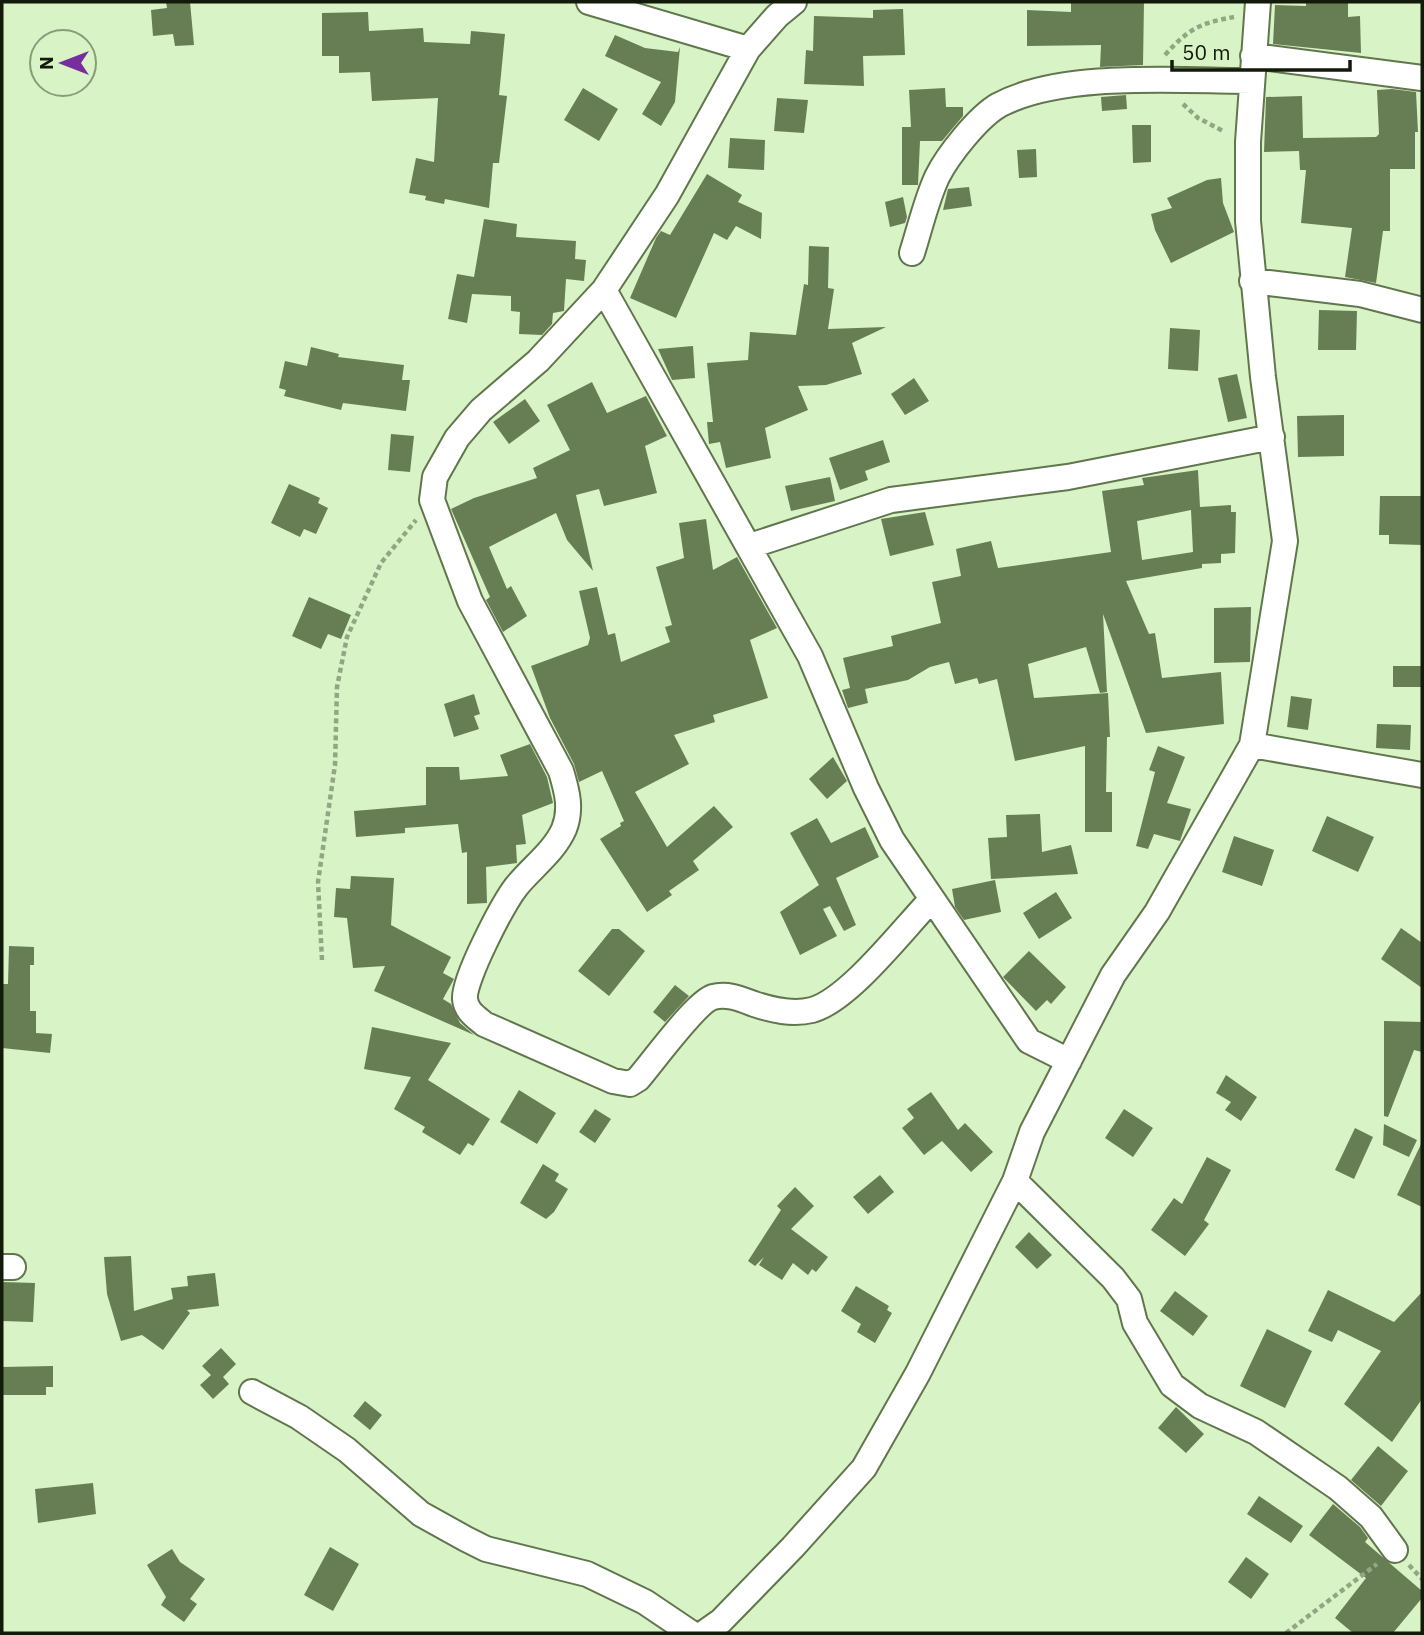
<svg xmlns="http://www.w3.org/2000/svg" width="1424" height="1635" viewBox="0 0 1424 1635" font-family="'IBM Plex Sans',sans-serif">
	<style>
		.building { fill: #677e54; fill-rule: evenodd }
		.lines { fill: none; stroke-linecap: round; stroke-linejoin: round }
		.minor-casing { stroke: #60764d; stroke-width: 28 }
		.path { stroke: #92a683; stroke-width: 4.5; stroke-dasharray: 5 3.5; stroke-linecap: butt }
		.minor { stroke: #fff; stroke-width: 24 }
	</style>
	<rect width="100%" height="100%" fill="#d8f3c5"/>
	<path class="building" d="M166 2H190L194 45 175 46 173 34 153 36 151 10 167 8Z
		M1071 2H1144L1143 65 1100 67 1101 45 1027 46V10L1071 12Z
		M1306 2H1348V17L1360 16 1361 53 1273 44 1275 5 1306 6Z
		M903 9 905 55 863 56 864 86 804 84 806 50 813 51 814 16 873 18V10Z
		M368 12 369 31 423 28 424 42 470 44 471 31 505 34 499 95 507 96 499 163H493L489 208 445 199 444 204 425 200 426 196 409 193 416 158 434 162 438 98 372 101 370 72 339 73V56H322V13Z
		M615 35 645 48 678 52 680 47 675 102 661 126 642 114 661 82 605 56Z
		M583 88 618 109 599 141 564 120Z
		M945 88 946 107H963V116L942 141H920L918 185H902V127H911L909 90Z
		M1392 89 1416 92 1418 132H1415V169H1390V231H1383L1376 283 1345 277 1352 228 1301 223 1306 170H1300L1299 151 1264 152 1266 97 1302 96 1303 138 1376 137 1379 134 1377 90Z
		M1126 95 1127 109 1102 111 1101 97Z
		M777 98 808 100 804 133 774 131Z
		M1132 125H1151V162L1133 163Z
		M730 138 765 140 764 170 728 168Z
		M1036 149 1037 177 1019 178 1017 150Z
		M707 174 742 195 738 202 762 213 761 239 736 226 727 240 714 233 676 318 630 298 656 238 661 231 670 235Z
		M1221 178 1223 203 1234 232 1171 263 1155 230 1151 214 1172 208 1167 198 1207 180Z
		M969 187 972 206 943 210 948 189Z
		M903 197 907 217 905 223 890 227 885 202Z
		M484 219 517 224 516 237 576 241 575 259 586 260 584 281 566 279 564 311 553 313 552 324 542 335 519 334 520 312 511 311V296L472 294 467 323 448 319 457 274 474 277Z
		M809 246 829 247 828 288 834 289 828 329 886 327 852 343 862 374 826 385 798 386 808 410 765 428 771 458 726 468 720 442 709 444 707 422H713L707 363 748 360 750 332 796 335 804 284 808 285Z
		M1319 310 1357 311 1356 350H1318Z
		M1170 328 1200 330 1198 371 1168 369Z
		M693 346 695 378 672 380 658 349Z
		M311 347 339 354 338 357 404 365 402 380H410L406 411 343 403 341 410 284 396 286 390 279 388 285 361 307 366Z
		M1237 374 1247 418 1228 422 1218 378Z
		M914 378 929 401 905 415 891 394Z
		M592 382 607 413 646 396 667 436 645 446 657 493 604 506 599 489 576 495 593 571 567 540 556 513 489 547 507 589 511 586 527 616 503 632 486 600 490 597 451 509 474 498 537 478 533 468 570 450 547 405Z
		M525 399 540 421 509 444 493 422Z
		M1344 415V456L1298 457 1297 416Z
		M391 434 414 436 410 472 388 470Z
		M883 440 890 462 865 471 868 480 840 490 829 458Z
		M1198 470 1200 507 1231 505V512H1236L1235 553 1221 554V563L1202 564V568L1126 581 1149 634 1155 633 1162 678 1221 672 1224 724 1146 733 1103 614 1107 692 1100 693 1086 647 1028 664 1034 698 1108 693 1110 737H1107L1106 792H1112V832H1085V746L1015 761 997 679 979 684 977 678 955 684 949 662 930 667 908 680 865 689 868 703 848 708 842 690 850 688 843 658 893 646 891 636 941 623 932 582 961 576 956 549 991 541 998 568 1111 552 1102 491 1144 485 1142 478ZM1191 510 1193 552 1142 560 1137 521Z
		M830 477 835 501 791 511 785 486Z
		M289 484 320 498 318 503 328 508 316 534 304 529 300 537 271 523Z
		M1380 496H1422V545L1389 544V535H1379Z
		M925 512 934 545 890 556 881 519Z
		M706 519 713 570 737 557 777 628 750 640 768 698 713 715 715 722 674 735 689 764 635 792 667 847 714 806 733 827 693 861 699 870 669 891 672 895 647 912 600 839 621 826 620 823 624 821 602 771 579 782 574 764 550 718 531 666 588 645 590 638 579 591 597 587 608 635 615 633 621 662 670 642 665 627 672 625 656 567 684 558 679 523Z
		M309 597 351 615 341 639 328 634 321 649 292 636Z
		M1251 607 1250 662 1214 663V608Z
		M1393 666H1422V687H1393Z
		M474 694 480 714 474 716 479 729 454 737 444 704Z
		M1291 696 1312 699 1308 730 1287 727Z
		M1377 724 1411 725 1410 750 1376 748Z
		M530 744 547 777 553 803 522 815 526 844 516 845 517 863 486 867 487 903 467 904V852L462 853 458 824 405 828V833L356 837 354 811 426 805V767H459L460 780 508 776 500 755Z
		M1158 746 1185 757 1167 803 1191 809 1180 841 1154 834 1148 849 1136 846 1155 772 1149 770Z
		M833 757 847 781 827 799 809 779Z
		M1040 814 1042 852 1071 845 1078 874 991 879 988 838 1007 837 1006 815Z
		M1327 816 1374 837 1358 872 1312 851Z
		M817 818 831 843 865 827 879 857 836 878 856 925 844 931 830 906 823 909 837 936 800 955 780 912 819 885 790 833Z
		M1234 836 1274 850 1262 886 1222 872Z
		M351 876 394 878 391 925 451 957 443 973 454 979 443 999 451 1004 460 1023 474 1035 374 991 385 966 353 968 347 918 334 917 336 888 350 889Z
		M995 880 1001 912 964 920 955 907 952 889Z
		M1056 892 1072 918 1039 939 1023 913Z
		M1401 928 1422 943V988L1381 959Z
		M612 929H619L645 951 609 996 578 971Z
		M9 946 34 947V965H30V1011H36V1033L52 1034 50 1053 2 1048V984H8Z
		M1029 951 1066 987 1051 1004 1047 1000 1036 1011 1003 977Z
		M675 985 689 996 665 1022 653 1012Z
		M1384 1021 1422 1022V1052L1414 1050 1388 1117 1384 1116Z
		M372 1027 451 1043 428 1080 490 1119 473 1146 468 1143 460 1155 422 1132 425 1127 394 1109 411 1077 364 1069Z
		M1226 1075 1257 1097 1241 1121 1225 1110 1231 1102 1216 1093Z
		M519 1090 556 1113 537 1144 500 1122Z
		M931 1092 958 1130 965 1123 993 1152 971 1172 942 1141 924 1155 902 1128 914 1118 907 1109Z
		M595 1109 611 1119 595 1143 579 1132Z
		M1124 1109 1153 1128 1133 1157 1105 1138Z
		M1384 1124 1417 1140 1409 1157 1383 1145Z
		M1355 1128 1373 1137 1354 1179 1335 1170Z
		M1422 1142V1207L1397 1195Z
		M1207 1157 1231 1170 1204 1220 1209 1224 1185 1256 1151 1230 1174 1198 1182 1204Z
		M543 1164 559 1174 555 1181 568 1189 554 1212 546 1219 520 1203Z
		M880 1175 894 1192 868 1214 853 1197Z
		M795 1187 814 1206 791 1229 828 1257 816 1272 812 1269 808 1275 793 1263 782 1280 759 1265 764 1257 755 1266 748 1261 781 1210 777 1206Z
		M1029 1232 1052 1255 1037 1269 1015 1247Z
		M131 1256 134 1311 173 1299 171 1288 188 1286 187 1276 215 1273 219 1306 187 1310 190 1313 163 1350 142 1335 121 1341 107 1294 104 1257Z
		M2 1282 35 1283 33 1322 2 1321Z
		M856 1286 889 1306 887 1310 892 1313 875 1343 857 1332 861 1324 841 1311Z
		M1328 1290 1394 1322 1422 1292V1399L1392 1442 1344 1404 1381 1351 1338 1330 1332 1342 1308 1331Z
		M1175 1291 1208 1316 1193 1336 1160 1311Z
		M1267 1329 1312 1351 1285 1408 1240 1386Z
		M221 1348 236 1364 223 1377 229 1384 213 1399 200 1385 211 1375 202 1366Z
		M53 1366V1387H46V1395H2V1367Z
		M365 1401 382 1415 370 1430 353 1416Z
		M1176 1407 1204 1434 1186 1453 1158 1428Z
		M1378 1446 1408 1471 1381 1506 1351 1480Z
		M93 1483 96 1514 38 1523 35 1489Z
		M1259 1496 1303 1526 1291 1543 1247 1514Z
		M1333 1504 1360 1527 1368 1538 1365 1542 1422 1591V1598L1393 1633H1353L1335 1618 1366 1578 1309 1535Z
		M330 1547 359 1564 333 1611 304 1595Z
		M172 1549 180 1562 205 1579 190 1599 197 1604 184 1622 161 1605 166 1597 147 1565Z
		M1246 1557 1269 1574 1251 1599 1228 1582Z"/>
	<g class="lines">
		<defs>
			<path id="minor" d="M589 2 748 49
				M794 2 777 16 748 49 667 195 604 290 538 361 481 410 457 438 435 477 432 500 470 601 561 771C567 791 572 809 564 829 554 852 531 868 516 887 503 904 463 980 465 999 466 1011 476 1017 484 1024L613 1081 630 1084 638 1079C652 1063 696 1002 713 997 727 993 741 999 754 1004 772 1010 792 1015 812 1010 849 1000 903 929 932 899
				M1253 56 1422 78
				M912 253C920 228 926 201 937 177 948 155 978 117 999 105 1063 71 1180 81 1252 81
				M1252 281 1360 294 1422 310
				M604 290 810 656 866 788 892 840 1029 1041 1069 1061
				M750 546 891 500 1068 477 1272 437
				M1252 745 1422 775
				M1015 1181 1113 1278 1129 1299 1135 1323 1172 1385 1200 1406 1256 1432 1338 1488 1371 1517 1395 1550
				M2 1267H13
				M252 1392 299 1417 347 1450 421 1514 466 1539 486 1549 587 1574 645 1602 691 1633
				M704 1633 721 1621 793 1547 864 1468 918 1373 1015 1181 1032 1132 1113 975 1157 912 1252 745 1285 541 1263 377 1248 221V142L1258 2"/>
		</defs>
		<use href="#minor" class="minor-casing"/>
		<path class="path" d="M1165 55C1188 29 1200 23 1234 17
			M1183 104 1198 118 1225 132
			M322 960 318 882 335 765 337 687 347 637 381 563 416 520
			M1409 1565 1422 1579
			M1286 1633 1377 1564"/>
		<use href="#minor" class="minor"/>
	</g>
	<rect width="1424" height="1635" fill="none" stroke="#121a0a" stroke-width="7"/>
	<g transform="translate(63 63) rotate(270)"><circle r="33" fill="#d8f3c5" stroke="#899c7a" stroke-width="2"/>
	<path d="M0-5L12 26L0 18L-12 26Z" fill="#782d9e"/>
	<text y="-10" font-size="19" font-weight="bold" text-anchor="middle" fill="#121a0a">N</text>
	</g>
	<path d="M1172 60v10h178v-10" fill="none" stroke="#121a0a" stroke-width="3.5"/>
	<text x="1182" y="60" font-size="21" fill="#121a0a" stroke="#d8f3c5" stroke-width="5" paint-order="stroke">50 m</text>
</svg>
